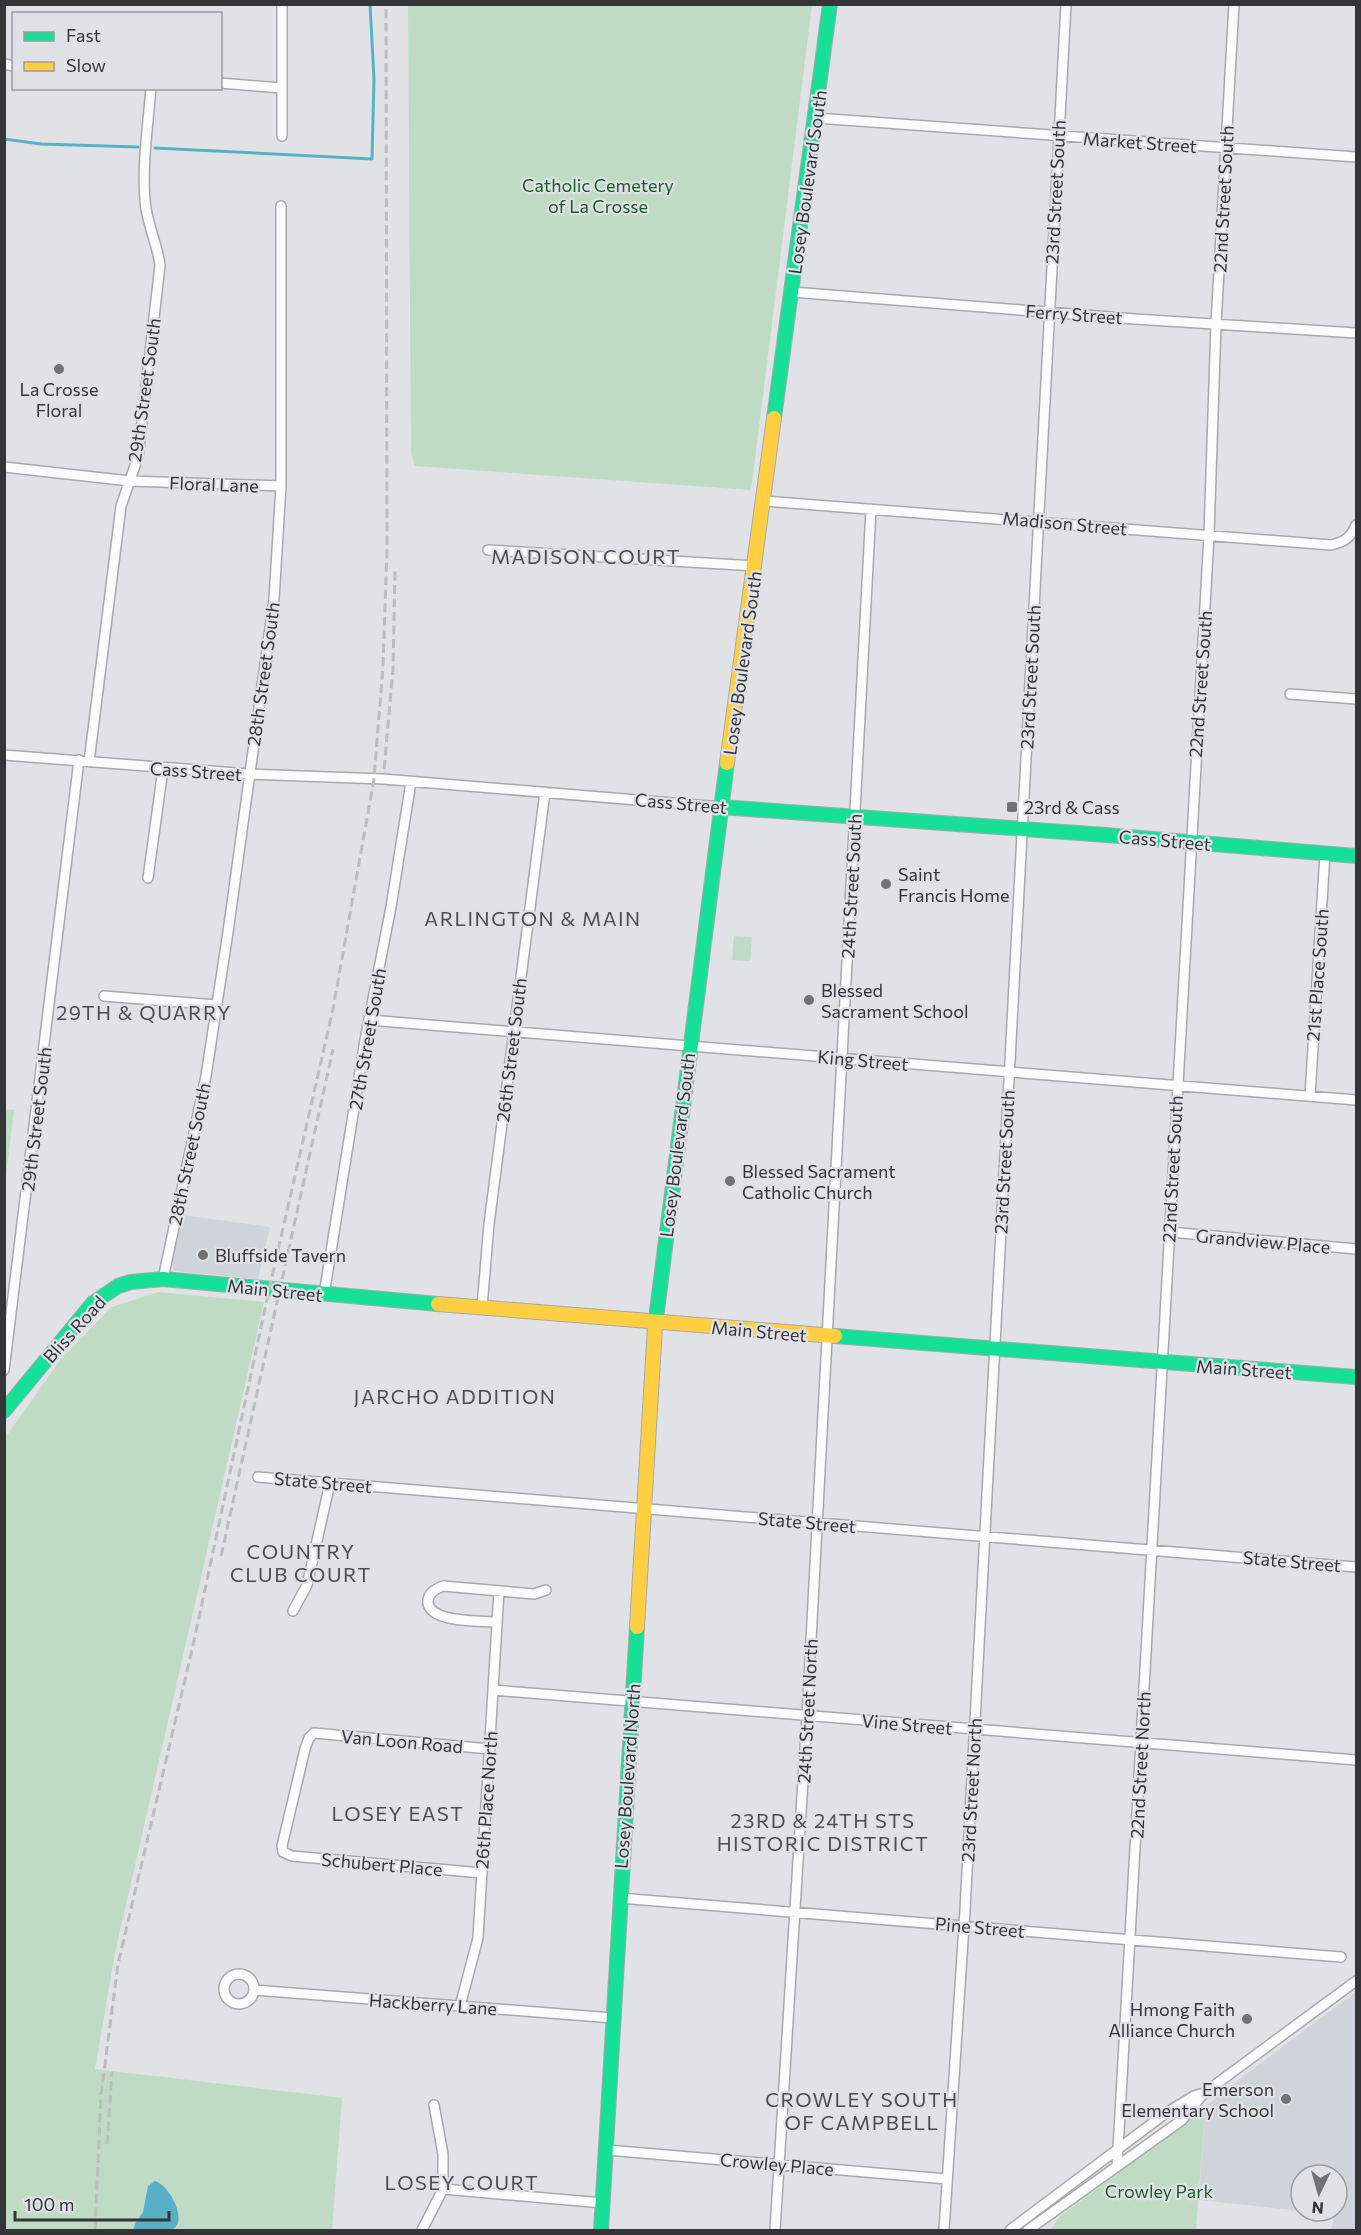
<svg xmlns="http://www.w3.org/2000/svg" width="1361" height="2235" viewBox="0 0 1361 2235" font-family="Commissioner,sans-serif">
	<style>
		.built { fill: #cfd3da }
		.green { fill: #bfdbc3 }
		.water { fill: #58b0c6 }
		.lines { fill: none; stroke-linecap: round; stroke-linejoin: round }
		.stream { stroke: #58b0c6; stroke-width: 3 }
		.street-casing { stroke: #a7a9ab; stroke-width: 12 }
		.fast-casing { stroke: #a7a9ab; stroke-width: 16 }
		.slow-casing { stroke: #a7a9ab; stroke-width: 16 }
		.street { stroke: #fafbfb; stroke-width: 9 }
		.fast { stroke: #16e098; stroke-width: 14 }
		.slow { stroke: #ffcf43; stroke-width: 14 }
		.rail { stroke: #bcbdbd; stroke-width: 3; stroke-dasharray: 9 4.5; stroke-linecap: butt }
		.poi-dot { fill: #707274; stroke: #dfe1e6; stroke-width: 2 }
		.labels { text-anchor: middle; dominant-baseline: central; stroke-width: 4.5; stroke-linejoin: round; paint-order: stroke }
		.street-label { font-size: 18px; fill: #343537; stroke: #dfe1e6 }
		.park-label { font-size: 18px; fill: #175d25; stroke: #dfe1e6 }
		.poi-label { font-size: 18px; fill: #343537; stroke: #dfe1e6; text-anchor: start }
		.neighbourhood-label { font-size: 20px; letter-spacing: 1.5px; fill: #4b4d50; stroke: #dfe1e6 }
	</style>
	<rect width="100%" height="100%" fill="#e0e2e5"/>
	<path class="built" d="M182 1215 270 1227 258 1279 174 1271 172 1264Z
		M1356 1992V2230H1331L1335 2215 1301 2211H1337V2175H1301V2211L1199 2200 1205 2108 1226 2089Z"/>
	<path class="green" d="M408 5H812L751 490 415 466 411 453Z
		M734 936 752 937 750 961 732 960Z
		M5 1109 14 1110 5 1183 4 1109Z
		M158 1292 264 1302 115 1953 95 2069 342 2098 332 2230H5V1438L61 1359 112 1307Z
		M1205 2108 1196 2230H1051L1058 2218Z"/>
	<path class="water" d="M155 2181C167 2184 182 2210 178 2223 177 2226 174 2228 172 2230H133L135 2224 143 2212 148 2186Z"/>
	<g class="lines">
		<path class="stream" d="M4 139 41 144 138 147
			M155 148 372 159 374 79 370 4"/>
		<defs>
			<path id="street" d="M282 4V136
				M4 64 14 66
				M220 83 282 88
				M816 118 1356 157
				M792 292 1135 319 1356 333
				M4 467 130 481 281 486
				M764 501 1331 545C1344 542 1351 538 1356 525
				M488 550 756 566
				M1290 694 1356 699
				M4 755 249 774 383 779 721 807
				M89 762 121 506 138 457 160 265C157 243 147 224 145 201 142 164 148 125 151 88
				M148 878 163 769
				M104 996 217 1005
				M369 1020 1356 1100
				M1310 1096 1325 853
				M1170 1232 1356 1249
				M163 1279 206 1076 228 932 274 599 281 486V206
				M324 1295 365 1040 391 907 411 782
				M482 1307 489 1224 545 792
				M4 1370 79 760
				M258 1477 1356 1567
				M293 1611 307 1585 330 1483
				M497 1622C482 1621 431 1623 428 1603 427 1594 435 1589 443 1586L534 1594 546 1590
				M493 1690 1356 1760
				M482 1873 292 1856 283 1852 282 1846 305 1749 309 1738 314 1733 490 1749
				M619 1898 1341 1957
				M224 1989a15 15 0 1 1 30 0a15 15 0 1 1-30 0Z
				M254 1990 613 2018
				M460 2006 478 1938 479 1921 499 1591
				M607 2150 947 2179
				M1117 2167 1209 535 1216 324 1234 4
				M443 2189 603 2203
				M422 2230 443 2189V2154L434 2105
				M775 2230 807 1716 871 509
				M944 2230 965 1910 1066 4
				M1010 2230 1166 2113 1194 2096 1204 2093
				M1028 2230 1182 2120 1204 2093 1356 1981"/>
			<path id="fast" d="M774 418 830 4
				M721 807 1106 835 1356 856
				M655 1326 727 763
				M835 1336 1356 1377
				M4 1411 93 1303 118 1286 131 1282 163 1279 438 1304
				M601 2230 637 1627"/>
			<path id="slow" d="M727 763 774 418
				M438 1304 835 1336
				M637 1627 655 1326"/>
		</defs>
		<use href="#street" class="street-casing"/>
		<use href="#fast" class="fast-casing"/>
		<use href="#slow" class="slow-casing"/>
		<use href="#street" class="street"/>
		<use href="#fast" class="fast"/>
		<use href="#slow" class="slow"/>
		<path class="rail" d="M384 769 393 669 395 571
			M221 1556 333 1049
			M107 2144 112 2072
			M95 2230 101 2095 118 1964 192 1650 269 1290 333 1009 374 779 383 666 387 550 386 4"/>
	</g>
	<g class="poi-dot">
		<circle cx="59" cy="369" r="6"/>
		<rect x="1006" y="801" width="12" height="12" rx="3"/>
		<circle cx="886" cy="884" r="6"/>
		<circle cx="809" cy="1000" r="6"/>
		<circle cx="730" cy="1181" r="6"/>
		<circle cx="203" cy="1255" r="6"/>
		<circle cx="1247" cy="2019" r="6"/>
		<circle cx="1286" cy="2099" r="6"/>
	</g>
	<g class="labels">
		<g class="street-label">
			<text transform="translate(1140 142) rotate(4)">Market Street</text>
			<text transform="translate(807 182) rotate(-82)">Losey Boulevard South</text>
			<text transform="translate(1055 192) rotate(-87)">23rd Street South</text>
			<text transform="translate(1223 199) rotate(-87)">22nd Street South</text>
			<text transform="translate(1074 314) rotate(4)">Ferry Street</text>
			<text transform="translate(144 390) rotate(-82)">29th Street South</text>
			<text transform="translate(214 484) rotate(2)">Floral Lane</text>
			<text transform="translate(1065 523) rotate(5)">Madison Street</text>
			<text transform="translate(742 663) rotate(-82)">Losey Boulevard South</text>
			<text transform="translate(263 674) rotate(-82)">28th Street South</text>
			<text transform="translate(1030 677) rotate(-87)">23rd Street South</text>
			<text transform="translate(1200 684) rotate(-86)">22nd Street South</text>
			<text transform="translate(196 771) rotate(4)">Cass Street</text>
			<text transform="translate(681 803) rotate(5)">Cass Street</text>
			<text transform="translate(1165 840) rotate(5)">Cass Street</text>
			<text transform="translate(851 886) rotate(-87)">24th Street South</text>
			<text transform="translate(1317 975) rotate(-86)">21st Place South</text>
			<text transform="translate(367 1039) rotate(-80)">27th Street South</text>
			<text transform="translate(511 1050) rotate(-83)">26th Street South</text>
			<text transform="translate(863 1060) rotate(5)">King Street</text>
			<text transform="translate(36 1119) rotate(-83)">29th Street South</text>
			<text transform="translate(677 1145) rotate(-83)">Losey Boulevard South</text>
			<text transform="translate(189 1154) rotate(-78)">28th Street South</text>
			<text transform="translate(1004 1162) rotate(-87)">23rd Street South</text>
			<text transform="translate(1172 1169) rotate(-87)">22nd Street South</text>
			<text transform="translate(1263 1241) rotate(5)">Grandview Place</text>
			<text transform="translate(275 1290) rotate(6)">Main Street</text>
			<text transform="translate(74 1329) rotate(-48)">Bliss Road</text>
			<text transform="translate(759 1331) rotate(5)">Main Street</text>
			<text transform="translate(1244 1369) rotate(4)">Main Street</text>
			<text transform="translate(323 1482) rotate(5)">State Street</text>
			<text transform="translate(807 1522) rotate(5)">State Street</text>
			<text transform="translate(1292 1561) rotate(5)">State Street</text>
			<text transform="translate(807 1711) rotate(-87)">24th Street North</text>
			<text transform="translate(907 1724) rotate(5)">Vine Street</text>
			<text transform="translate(402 1741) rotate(5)">Van Loon Road</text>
			<text transform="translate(1140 1765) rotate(-87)">22nd Street North</text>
			<text transform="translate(627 1776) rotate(-86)">Losey Boulevard North</text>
			<text transform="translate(971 1790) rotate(-87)">23rd Street North</text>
			<text transform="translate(486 1800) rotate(-86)">26th Place North</text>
			<text transform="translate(382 1864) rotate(5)">Schubert Place</text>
			<text transform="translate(980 1927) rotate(5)">Pine Street</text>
			<text transform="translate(433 2004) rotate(4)">Hackberry Lane</text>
			<text transform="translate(777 2164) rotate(5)">Crowley Place</text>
		</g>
		<g class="park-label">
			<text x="598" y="185">Catholic Cemetery<tspan x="598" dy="21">of La Crosse</tspan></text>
			<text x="1159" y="2191">Crowley Park</text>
		</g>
		<g class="poi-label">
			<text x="59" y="389" text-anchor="middle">La Crosse<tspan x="59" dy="21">Floral</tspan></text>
			<text x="1024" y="807">23rd &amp; Cass</text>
			<text x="898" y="874">Saint<tspan x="898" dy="21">Francis Home</tspan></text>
			<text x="821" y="990">Blessed<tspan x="821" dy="21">Sacrament School</tspan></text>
			<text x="742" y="1171">Blessed Sacrament<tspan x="742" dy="21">Catholic Church</tspan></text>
			<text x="215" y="1255">Bluffside Tavern</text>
			<text x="1235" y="2009" text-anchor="end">Hmong Faith<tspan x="1235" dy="21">Alliance Church</tspan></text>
			<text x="1274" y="2089" text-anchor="end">Emerson<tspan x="1274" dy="21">Elementary School</tspan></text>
		</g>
		<g class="neighbourhood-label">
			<text x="586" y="556">MADISON COURT</text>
			<text x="533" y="918">ARLINGTON &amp; MAIN</text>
			<text x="144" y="1012">29TH &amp; QUARRY</text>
			<text x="455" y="1396">JARCHO ADDITION</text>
			<text x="301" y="1551">COUNTRY<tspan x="301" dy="23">CLUB COURT</tspan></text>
			<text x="398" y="1813">LOSEY EAST</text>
			<text x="823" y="1820">23RD &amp; 24TH STS<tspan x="823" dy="23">HISTORIC DISTRICT</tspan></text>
			<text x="862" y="2099">CROWLEY SOUTH<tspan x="862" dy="23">OF CAMPBELL</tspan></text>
			<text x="462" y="2182">LOSEY COURT</text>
		</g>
	</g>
	<rect width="1361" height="2235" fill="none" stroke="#343537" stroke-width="12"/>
	<rect x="12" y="12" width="210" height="78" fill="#dfe1e6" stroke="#9b9ca0" stroke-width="1.5"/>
	<rect x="24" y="32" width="30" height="9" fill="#16e098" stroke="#9b9ca0" stroke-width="1.5"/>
	<text x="66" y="42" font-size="18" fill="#343537">Fast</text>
	<rect x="24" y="62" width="30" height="9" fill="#ffcf43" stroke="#9b9ca0" stroke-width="1.5"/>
	<text x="66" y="72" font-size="18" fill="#343537">Slow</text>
	<g transform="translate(1319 2193) rotate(185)"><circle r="28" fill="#dfe1e6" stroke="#9b9ca0" stroke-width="1.5"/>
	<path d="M0-4.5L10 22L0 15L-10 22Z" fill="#707274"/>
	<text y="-9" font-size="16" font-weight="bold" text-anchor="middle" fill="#343537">N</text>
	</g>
	<path d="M15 2211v9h154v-9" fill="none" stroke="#343537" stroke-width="3"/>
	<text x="24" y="2211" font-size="18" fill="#343537" stroke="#dfe1e6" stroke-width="4.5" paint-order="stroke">100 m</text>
</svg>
